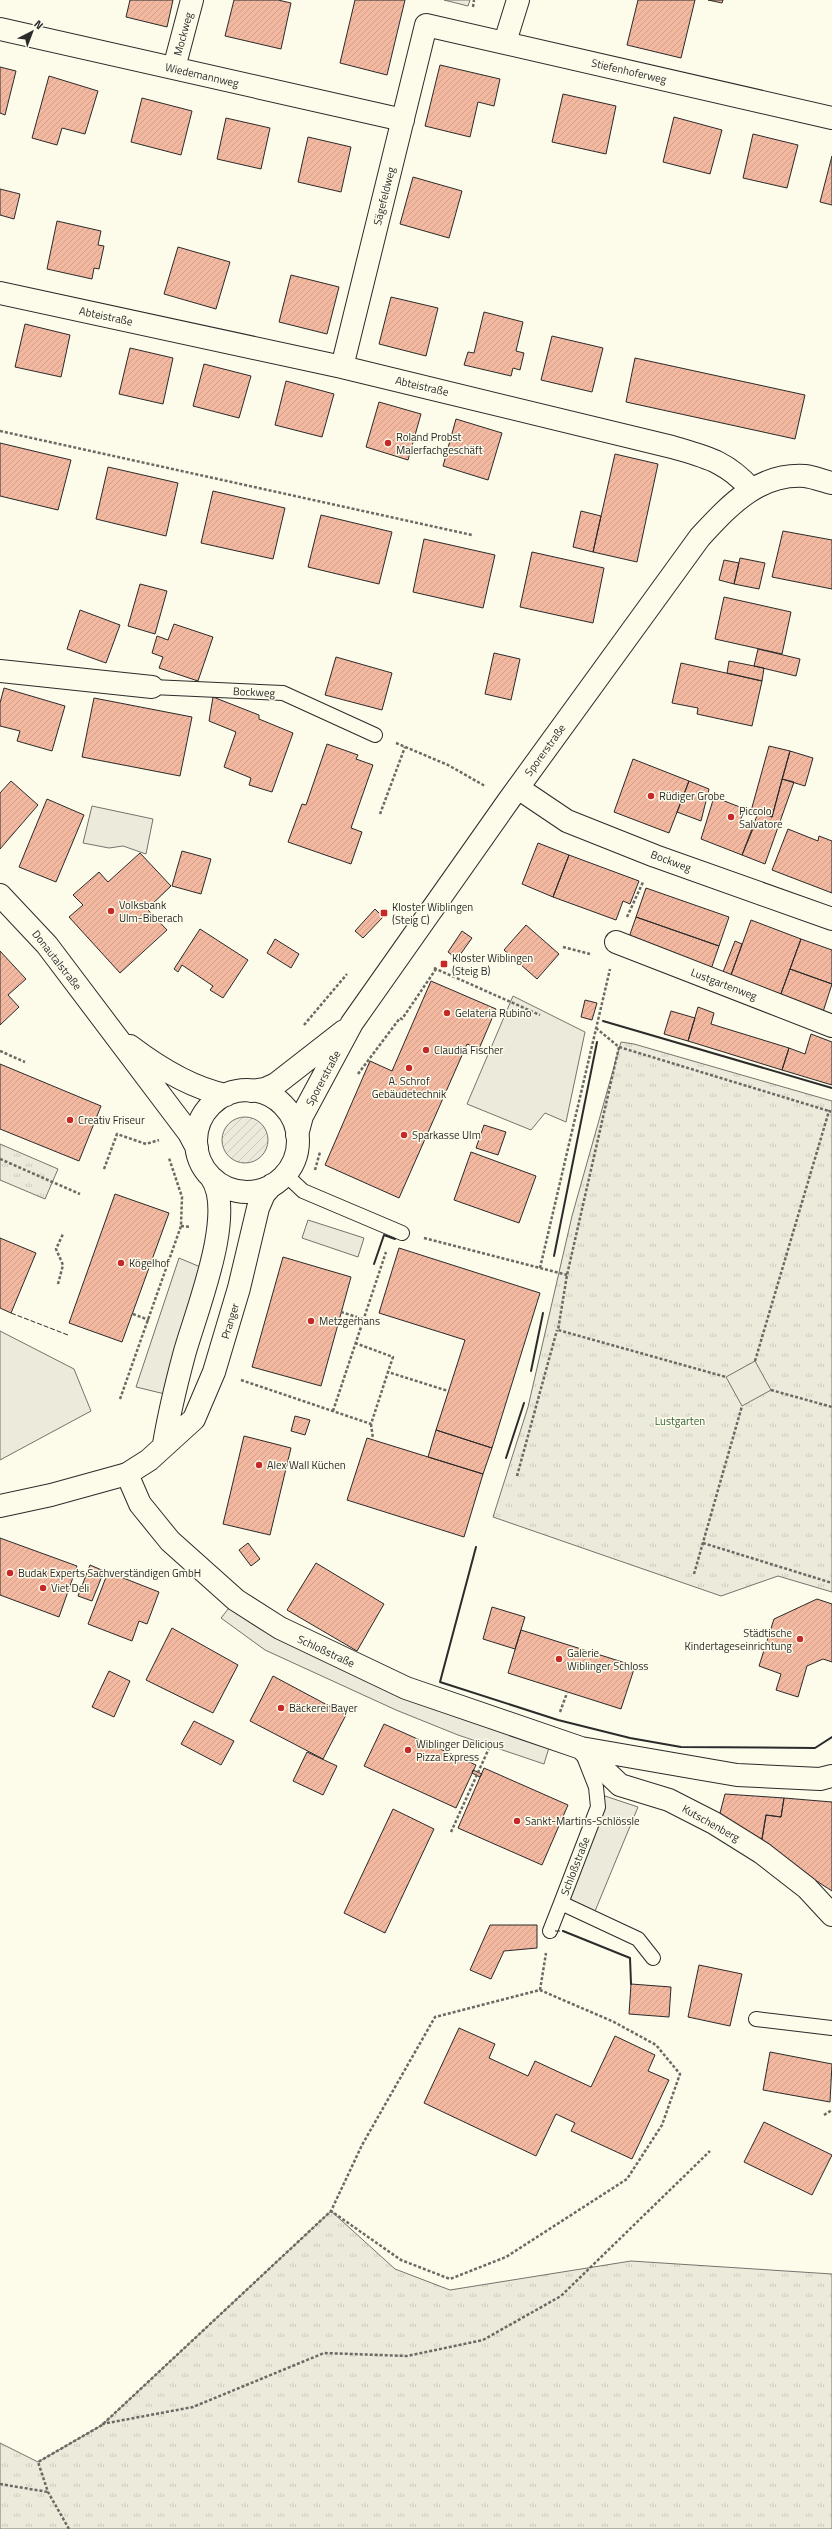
<svg xmlns="http://www.w3.org/2000/svg" width="832" height="2529" viewBox="0 0 832 2529" font-family="'Titillium Web',sans-serif">
	<style>
		.grass { fill: url(#grass-tufts); stroke: #74746e }
		.garden { fill: url(#garden-furrows); stroke: #74746e }
		.parking { fill: #eceadb; stroke: #74746e }
		.building { fill: url(#building-hatch); stroke: #2b2b2b }
		.lines { fill: none; stroke-linecap: round; stroke-linejoin: round }
		.lane-casing { stroke: #2b2b2b; stroke-width: 16 }
		.street-casing { stroke: #2b2b2b; stroke-width: 24 }
		.secondary-casing { stroke: #2b2b2b; stroke-width: 24 }
		.path { stroke: #6a6964; stroke-width: 2.5; stroke-dasharray: 3 2; stroke-linecap: butt }
		.lane { stroke: #fdfbea; stroke-width: 14 }
		.street { stroke: #fdfbea; stroke-width: 22 }
		.secondary { stroke: #fdfbea; stroke-width: 22 }
		.fence { stroke: #2b2b2b; stroke-width: 1; stroke-dasharray: 5 2; stroke-linecap: butt }
		.wall { stroke: #2b2b2b; stroke-width: 2 }
		.poi-dot { fill: #c62828; stroke: #fdfbea; stroke-width: 1.5 }
		.labels { text-anchor: middle; dominant-baseline: central; stroke-width: 3; stroke-linejoin: round; paint-order: stroke }
		.street-label { font-size: 11px; fill: #2b2b2b; stroke: #fdfbea }
		.poi-label { font-size: 11px; fill: #2b2b2b; stroke: #fdfbea; text-anchor: start }
		.park-label { font-size: 11px; fill: #34623c; stroke: #fdfbea }
	</style>
	<defs>
		<pattern id="grass-tufts" width="24" height="20" patternUnits="userSpaceOnUse"><rect width="24" height="20" fill="#ecebdb"/><path d="M3 7l-1-3M5 7V3M7 7l1-3M15 17l-1-3M17 17v-4M19 17l1-3" fill="none" stroke="#cbcabc"/></pattern>
		<pattern id="garden-furrows" width="10" height="10" patternUnits="userSpaceOnUse"><rect width="10" height="10" fill="#ecebdb"/><path d="M-1 1l2-2M0 10L10 0M9 11l2-2" fill="none" stroke="#cbcabc"/></pattern>
		<pattern id="building-hatch" width="6" height="6" patternUnits="userSpaceOnUse"><rect width="6" height="6" fill="#f2b8a0"/><path d="M-1 1l2-2M0 6l6-6M5 7l2-2" fill="none" stroke="#d09e8a"/></pattern>
	</defs>
	<rect width="100%" height="100%" fill="#fdfbea"/>
	<path class="grass" d="M621 1042 634 1044 832 1101V1592L778 1576 721 1596 493 1517 528 1407 572 1216Z
		M0 1144 58 1169 45 1199 0 1180Z
		M331 2211 395 2269 450 2290 631 2261 832 2274V2529H0V2443L38 2462 102 2425Z"/>
	<path class="garden" d="M222 1140a23 23 0 1 1 46 0a23 23 0 1 1-46 0Z"/>
	<path class="parking" d="M444 0H470L468 6Z
		M92 806 153 819 146 854 123 846 109 848 83 843Z
		M513 996 585 1032 566 1122 545 1113 531 1130 467 1104Z
		M308 1220 364 1238 358 1257 302 1238Z
		M179 1258 210 1271 173 1396 136 1387Z
		M0 1331 74 1369 91 1411 0 1460Z
		M755 1361 771 1390 742 1406 726 1377Z
		M233 1603 551 1741 544 1764 458 1735 396 1710 265 1650 221 1618Z
		M605 1796 638 1807 593 1916 563 1902Z"/>
	<path class="building" d="M130 0H173L167 27 126 17Z
		M234 0H278L291 3 281 49 225 36Z
		M355 0H405L387 75 340 63Z
		M638 0H695L681 58 627 45Z
		M708 0H723L722 3Z
		M440 65 500 79 494 106 478 102 470 137 425 126Z
		M0 67 16 71 5 115 0 113Z
		M49 76 98 91 85 134 62 128 57 145 32 138Z
		M563 94 616 106 606 154 552 142Z
		M142 98 192 111 181 155 131 142Z
		M674 117 722 130 710 174 663 162Z
		M226 118 270 128 261 169 217 159Z
		M753 134 798 145 787 188 743 178Z
		M308 137 351 147 341 192 298 182Z
		M832 156V205L820 202Z
		M413 177 462 191 449 238 400 224Z
		M0 189 20 194 14 219 0 215Z
		M57 221 101 231 98 245 104 246 99 269 94 268 92 279 47 269Z
		M178 247 230 262 216 309 164 294Z
		M291 275 339 287 327 334 279 322Z
		M391 297 438 308 426 356 379 344Z
		M484 312 523 322 516 351 524 353 520 370 513 368 511 376 464 365 468 352 474 353Z
		M25 324 70 335 61 377 15 367Z
		M552 336 603 348 592 392 541 380Z
		M130 348 173 358 163 404 119 394Z
		M635 358 805 395 795 439 626 402Z
		M204 364 251 376 239 418 193 406Z
		M286 381 334 394 322 437 275 425Z
		M379 402 421 414 408 460 366 447Z
		M456 419 502 433 488 480 443 466Z
		M0 443 71 460 58 510 0 496Z
		M615 454 658 464 637 562 593 552Z
		M108 467 178 483 166 536 96 519Z
		M213 491 285 508 273 559 201 543Z
		M581 511 601 516 593 552 573 547Z
		M321 515 392 532 379 584 308 567Z
		M783 531 832 540V589L772 577Z
		M424 539 495 555 483 608 413 592Z
		M532 552 604 568 593 623 520 607Z
		M740 558 765 563 759 589 734 584Z
		M724 560 739 563 734 584 719 580Z
		M140 584 167 591 155 634 128 626Z
		M724 597 791 612 782 654 715 639Z
		M80 610 120 625 106 663 67 649Z
		M174 624 213 637 198 681 159 668 163 657 152 653 157 636 168 640Z
		M758 649 800 659 796 676 754 666Z
		M494 653 520 659 511 700 485 694Z
		M336 657 392 673 382 710 325 695Z
		M729 661 764 668 762 681 727 673Z
		M681 663 762 681 752 726 697 714 698 708 672 703Z
		M4 688 65 706 52 751 17 741 20 731 0 726V703Z
		M213 697 259 715V719L293 733 272 792 249 785 251 778 224 767 236 732 209 721Z
		M94 698 192 717 180 776 82 757Z
		M327 744 358 755 356 759 373 765 351 828 362 832 351 864 288 842 302 804 306 805Z
		M769 746 790 751 772 817 751 811Z
		M790 751 813 758 805 786 782 779Z
		M633 759 689 781 669 833 614 812Z
		M782 779 794 782 765 864 742 855 758 813 772 817Z
		M11 781 38 805 0 849V793Z
		M689 781 709 789 701 821 677 812Z
		M714 797 745 809 739 823 747 826 748 822 755 824 742 855 701 839Z
		M47 799 84 815 56 882 19 867Z
		M788 829 818 841 819 836 832 841V893L772 870Z
		M538 843 569 855 553 897 522 884Z
		M182 851 211 859 201 894 172 886Z
		M140 853 171 886 147 909 167 930 120 973 69 917 83 905 73 895 99 872 108 882Z
		M569 855 639 881 630 904 623 901 616 920 553 897Z
		M646 888 729 917 719 946 636 917Z
		M375 909 383 917 363 938 355 931Z
		M636 917 719 946 710 972 627 943Z
		M751 920 801 939 779 999 731 975Z
		M526 925 559 954 537 979 504 950Z
		M200 929 248 960 223 998 210 990 213 986 182 965 178 972 174 969Z
		M462 931 472 938 457 959 448 952Z
		M275 939 299 954 291 968 267 953Z
		M801 939 832 950V984L790 969Z
		M735 941 742 944 731 975 723 972Z
		M0 951 26 979 8 995 19 1007 0 1025Z
		M790 969 832 984 822 1015 779 999Z
		M431 981 496 1009 479 1049 467 1044 399 1198 325 1165 370 1061 392 1071Z
		M585 1000 597 1003 592 1020 581 1017Z
		M698 1007 714 1013 711 1024 789 1048 782 1070 688 1041Z
		M671 1011 695 1018 688 1041 664 1034Z
		M811 1034 832 1042V1085L782 1070 789 1048 805 1054Z
		M0 1064 101 1106 79 1161 0 1129Z
		M484 1125 506 1132 498 1155 476 1148Z
		M471 1152 536 1176 519 1223 454 1200Z
		M115 1194 169 1213 122 1342 69 1323Z
		M0 1238 36 1253 11 1313 0 1308Z
		M399 1248 540 1293 492 1448 436 1430 465 1340 379 1313Z
		M283 1257 351 1277 321 1386 252 1367Z
		M295 1416 310 1420 305 1435 291 1431Z
		M436 1430 492 1448 483 1474 428 1457Z
		M244 1436 291 1448 270 1535 223 1524Z
		M367 1438 483 1474 464 1537 347 1500Z
		M0 1538 77 1566 59 1617 0 1595Z
		M248 1543 260 1559 251 1566 239 1550Z
		M316 1563 384 1604 357 1651 287 1610Z
		M90 1565 104 1571 92 1601 78 1596Z
		M108 1572 159 1592 147 1624 139 1621 132 1641 88 1624Z
		M817 1599 832 1604V1662L823 1659 807 1666 798 1697 776 1690 781 1674 759 1666 774 1619Z
		M492 1607 525 1617 515 1649 483 1639Z
		M172 1628 238 1665 213 1713 146 1680Z
		M521 1630 635 1666 621 1709 508 1673Z
		M109 1671 130 1681 114 1717 92 1707Z
		M273 1676 346 1715 323 1759 250 1721Z
		M194 1721 234 1741 221 1765 181 1744Z
		M384 1724 476 1765 456 1808 364 1766Z
		M307 1752 337 1766 323 1795 293 1781Z
		M484 1768 568 1805 542 1865 458 1828Z
		M473 1770 482 1774 480 1777 472 1773Z
		M725 1794 784 1798 781 1817 766 1815 761 1845 720 1813Z
		M784 1798 832 1802V1891L761 1845 766 1815 781 1817Z
		M393 1809 434 1829 385 1933 344 1913Z
		M490 1925H537V1948L504 1951 491 1979 470 1970Z
		M699 1965 742 1974 730 2026 688 2017Z
		M631 1984 671 1987 669 2017 629 2014Z
		M459 2028 495 2044 489 2058 528 2076 535 2061 591 2087 615 2036 655 2055 648 2071 669 2080 632 2159 571 2131 575 2123 556 2114 536 2156 424 2103Z
		M770 2052 832 2064 830 2102 763 2090Z
		M764 2122 832 2155 812 2195 744 2162Z"/>
	<g class="lines">
		<defs>
			<path id="lane" d="M152 687 283 693 375 735
				M285 1174 303 1191 402 1233
				M583 1754 596 1787 598 1807 561 1903 638 1939 653 1958
				M550 1931 561 1903
				M756 2019 832 2028"/>
			<path id="street" d="M0 29 403 120
				M505 42 518 0
				M174 68 192 0
				M0 293 342 367 672 447C706 457 726 461 751 489
				M342 367 426 25 832 118
				M0 671 152 687
				M518 788 567 821 655 856 832 919
				M616 942 832 1026
				M127 1474 140 1504 170 1541 236 1600 280 1628 406 1688 581 1748 737 1775 820 1779 832 1776
				M581 1748 620 1785 669 1800 714 1823 762 1853 807 1888 832 1915"/>
			<path id="secondary" d="M0 895 47 945 189 1133 197 1148
				M130 1046C159 1068 191 1088 226 1095
				M196 1141a51 51 0 1 1 102 0a51 51 0 1 1-102 0Z
				M251 1091 265 1089 276 1084 344 1031
				M297 1135 302 1116 352 1023 509 800 700 537C729 506 758 473 805 476 814 477 823 481 832 483
				M164 1444C169 1414 176 1385 184 1355 195 1314 237 1213 211 1177
				M0 1506 51 1495 127 1474 149 1460 194 1419 214 1372 239 1288 258 1208 264 1194 272 1185"/>
		</defs>
		<use href="#lane" class="lane-casing"/>
		<use href="#street" class="street-casing"/>
		<use href="#secondary" class="secondary-casing"/>
		<path class="path" d="M473 7 474 0
			M0 431 472 535
			M396 743 448 765 485 786
			M380 814 405 747
			M627 917 643 882
			M563 947 590 954
			M434 968 540 1015
			M304 1025 347 974
			M596 1028 619 1047 829 1111
			M619 1047 567 1275 558 1330 726 1377
			M0 1051 25 1062
			M358 1074 400 1018 402 1019 436 969
			M0 1159 80 1194
			M104 1169 117 1134 146 1144 159 1140
			M315 1170 320 1152
			M181 1226 191 1227
			M424 1238 567 1275
			M540 1268 610 969
			M58 1284 63 1265 56 1249 63 1234
			M341 1312 363 1319
			M133 1314 149 1320
			M355 1343 393 1357 388 1372
			M755 1361 829 1111 832 1112
			M241 1380 371 1424 388 1372 448 1391
			M771 1390 832 1407
			M120 1399 181 1226 182 1197 169 1158
			M333 1411 386 1252
			M371 1424 373 1439
			M517 1476 557 1330
			M703 1543 832 1583
			M694 1574 742 1406
			M560 1712 567 1693
			M451 1832 490 1746
			M540 1990 546 1953
			M824 2115 832 2110
			M102 2424 193 2407 324 2353 407 2356 483 2340 561 2296 710 2151
			M0 2484 48 2492
			M69 2529 48 2492 38 2462 102 2425 331 2211 362 2145 435 2017 540 1990 614 2022 656 2045 680 2074 662 2125 627 2179 506 2257 450 2279 401 2260 331 2211"/>
		<use href="#lane" class="lane"/>
		<use href="#street" class="street"/>
		<use href="#secondary" class="secondary"/>
		<path class="fence" d="M11 1313 68 1335
			M555 1931H563"/>
		<path class="wall" d="M603 1021 832 1088
			M554 1256 597 1042
			M374 1264 384 1235 395 1239
			M531 1371 543 1313
			M506 1458 524 1403
			M476 1547 440 1682 558 1720 630 1738 681 1747 815 1748 832 1737
			M563 1931 630 1958 631 1984"/>
	</g>
	<g class="poi-dot">
		<circle cx="388" cy="443" r="4"/>
		<circle cx="651" cy="796" r="4"/>
		<circle cx="731" cy="817" r="4"/>
		<circle cx="111" cy="911" r="4"/>
		<rect x="380" y="909" width="8" height="8" rx="2"/>
		<rect x="440" y="960" width="8" height="8" rx="2"/>
		<circle cx="447" cy="1013" r="4"/>
		<circle cx="426" cy="1050" r="4"/>
		<circle cx="409" cy="1068" r="4"/>
		<circle cx="70" cy="1120" r="4"/>
		<circle cx="404" cy="1135" r="4"/>
		<circle cx="121" cy="1263" r="4"/>
		<circle cx="311" cy="1321" r="4"/>
		<circle cx="259" cy="1465" r="4"/>
		<circle cx="10" cy="1573" r="4"/>
		<circle cx="43" cy="1588" r="4"/>
		<circle cx="800" cy="1639" r="4"/>
		<circle cx="559" cy="1659" r="4"/>
		<circle cx="281" cy="1708" r="4"/>
		<circle cx="408" cy="1750" r="4"/>
		<circle cx="517" cy="1821" r="4"/>
	</g>
	<g class="labels">
		<g class="street-label">
			<text transform="translate(183 34) rotate(-75)">Mockweg</text>
			<text transform="translate(629 71) rotate(13)">Stiefenhoferweg</text>
			<text transform="translate(202 75) rotate(13)">Wiedemannweg</text>
			<text transform="translate(384 196) rotate(-76)">Sägefeldweg</text>
			<text transform="translate(106 316) rotate(12)">Abteistraße</text>
			<text transform="translate(422 386) rotate(13)">Abteistraße</text>
			<text transform="translate(254 692) rotate(3)">Bockweg</text>
			<text transform="translate(545 750) rotate(-54)">Sporerstraße</text>
			<text transform="translate(671 861) rotate(20)">Bockweg</text>
			<text transform="translate(57 960) rotate(52)">Donautalstraße</text>
			<text transform="translate(724 984) rotate(21)">Lustgartenweg</text>
			<text transform="translate(323 1078) rotate(-62)">Sporerstraße</text>
			<text transform="translate(230 1321) rotate(-73)">Pranger</text>
			<text transform="translate(326 1651) rotate(25)">Schloßstraße</text>
			<text transform="translate(711 1823) rotate(29)">Kutschenberg</text>
			<text transform="translate(575 1866) rotate(-69)">Schloßstraße</text>
		</g>
		<g class="poi-label">
			<text x="396" y="437">Roland Probst<tspan x="396" dy="13">Malerfachgeschäft</tspan></text>
			<text x="659" y="796">Rüdiger Grobe</text>
			<text x="739" y="811">Piccolo<tspan x="739" dy="13">Salvatore</tspan></text>
			<text x="119" y="905">Volksbank<tspan x="119" dy="13">Ulm-Biberach</tspan></text>
			<text x="392" y="907">Kloster Wiblingen<tspan x="392" dy="13">(Steig C)</tspan></text>
			<text x="452" y="958">Kloster Wiblingen<tspan x="452" dy="13">(Steig B)</tspan></text>
			<text x="455" y="1013">Gelateria Rubino</text>
			<text x="434" y="1050">Claudia Fischer</text>
			<text x="409" y="1081" text-anchor="middle">A. Schrof<tspan x="409" dy="13">Gebäudetechnik</tspan></text>
			<text x="78" y="1120">Creativ Friseur</text>
			<text x="412" y="1135">Sparkasse Ulm</text>
			<text x="129" y="1263">Kögelhof</text>
			<text x="319" y="1321">Metzgerhans</text>
			<text x="267" y="1465">Alex Wall Küchen</text>
			<text x="18" y="1573">Budak Experts Sachverständigen GmbH</text>
			<text x="51" y="1588">Viet Deli</text>
			<text x="792" y="1633" text-anchor="end">Städtische<tspan x="792" dy="13">Kindertageseinrichtung</tspan></text>
			<text x="567" y="1653">Galerie<tspan x="567" dy="13">Wiblinger Schloss</tspan></text>
			<text x="289" y="1708">Bäckerei Bayer</text>
			<text x="416" y="1744">Wiblinger Delicious<tspan x="416" dy="13">Pizza Express</tspan></text>
			<text x="525" y="1821">Sankt-Martins-Schlössle</text>
		</g>
		<g class="park-label">
			<text x="680" y="1421">Lustgarten</text>
		</g>
	</g>
	<g transform="translate(32 32) rotate(42)" stroke="#fdfbea" stroke-width="3" paint-order="stroke">
	<path d="M0-3L7 15L0 10L-7 15Z" fill="#2b2b2b"/>
	<text y="-6" font-size="11" font-weight="bold" text-anchor="middle" fill="#2b2b2b">N</text>
	</g>
</svg>
